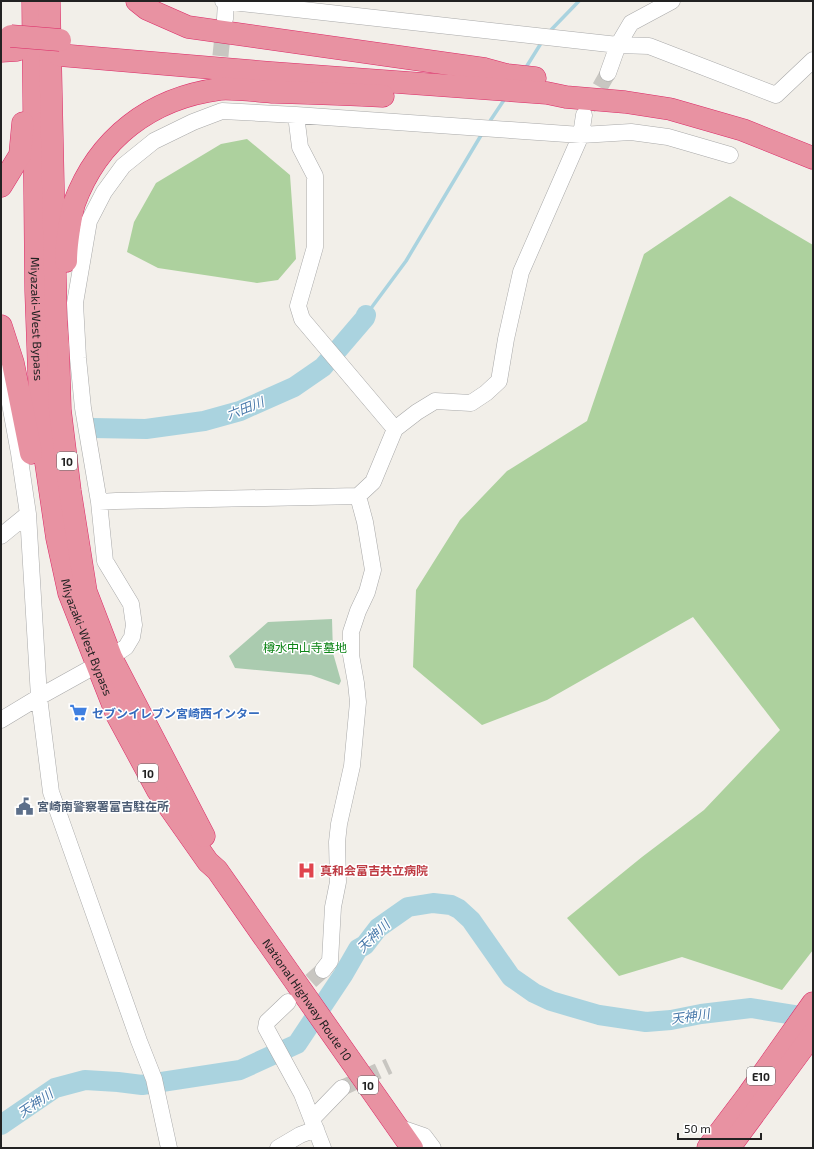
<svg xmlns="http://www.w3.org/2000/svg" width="814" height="1149" viewBox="0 0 814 1149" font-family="'Exo 2','Noto Sans JP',sans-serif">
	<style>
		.forest { fill: #add19e }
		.cemetery { fill: #aacbaf }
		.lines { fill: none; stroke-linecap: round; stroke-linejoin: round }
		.stream { stroke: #aad3df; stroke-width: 3.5 }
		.river { stroke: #aad3df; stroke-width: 20 }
		.minor-tunnel { stroke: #c8c6c1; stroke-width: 16; stroke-dasharray: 16 8; stroke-linecap: butt }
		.minor-casing { stroke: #a9a9a9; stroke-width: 17 }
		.highway-casing { stroke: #dc2a67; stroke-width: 23 }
		.minor { stroke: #fff; stroke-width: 16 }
		.highway { stroke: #e892a2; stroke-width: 22 }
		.highway-bridge-casing { stroke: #dc2a67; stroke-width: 23; stroke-linecap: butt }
		.highway-bridge { stroke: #e892a2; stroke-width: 22 }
		.labels { text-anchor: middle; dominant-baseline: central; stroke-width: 3; stroke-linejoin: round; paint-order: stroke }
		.shield { fill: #fff; stroke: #646464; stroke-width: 1 }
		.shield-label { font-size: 11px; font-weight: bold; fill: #222 }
		.street-label { font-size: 12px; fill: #222; stroke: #fff }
		.park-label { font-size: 12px; fill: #0c8416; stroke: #fff }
		.shop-label { font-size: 12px; font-weight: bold; fill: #366cbe; stroke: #fff; text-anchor: start }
		.service-label { font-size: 12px; font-weight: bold; fill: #4e5e75; stroke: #fff; text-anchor: start }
		.health-label { font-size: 12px; font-weight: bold; fill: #be3a42; stroke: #fff; text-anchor: start }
		.water-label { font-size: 13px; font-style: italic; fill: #4a7aab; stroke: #fff }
	</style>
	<rect width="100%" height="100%" fill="#f2efe9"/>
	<path class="forest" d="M247 139 290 175 296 259 278 280 257 283 158 268 127 252 134 222 156 183 221 144Z
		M730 196 813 245V950L782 990 682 957 619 976 567 918 642 857 704 810 780 730 693 617 547 700 482 725 413 667 416 590 460 520 507 471 587 421 644 254Z"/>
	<path class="cemetery" d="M332 619 333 653 341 681 339 685 311 675 235 668 229 656 268 622Z"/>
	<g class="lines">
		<path class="stream" d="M549 32 579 1
			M525 69 543 40
			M488 124 506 97
			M366 315 406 261 483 132"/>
		<path class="river" d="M92 428 146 429 204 421 240 411 294 387 323 367 365 318 366 315
			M1 1125 55 1088 85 1080 118 1082 142 1085 240 1070 297 1044 343 975 358 949 365 945 378 928 408 907 433 903 451 905 459 909 471 920 511 977 534 993 551 1001 599 1015 646 1022 671 1020 701 1014 751 1008 813 1018"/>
		<path class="minor-tunnel" d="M218 80 224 21
			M588 108 608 73
			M293 997 323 970
			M342 1088 389 1066"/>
		<defs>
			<path id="minor" d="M223 1 618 45 649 46 776 95 813 60
				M225 19 226 1
				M608 73 618 45 631 23 672 1
				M296 115 300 147 315 176V247L298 306 302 319 395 429
				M4 371 19 453 28 514 39 697 51 792 139 1041 154 1079 169 1148
				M99 502 116 501 358 496 373 482 395 429 417 412 435 401 471 403 486 393 499 381 506 339 521 272 581 135 584 115
				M1 536 28 514
				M1 720 39 697 111 657 126 647 132 637 134 625 131 604 105 561 99 502 83 408 78 358 75 303 89 221 104 192 123 166 154 141 193 122 222 111 296 115 581 135 631 132 668 137 730 155
				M323 970 330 961 333 907 338 882 337 842 339 824 352 766 358 702 356 683 351 655V632L358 611 367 592 373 570 365 522 358 496
				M288 1002 267 1022 266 1028 302 1094 323 1148
				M312 1119 342 1088
				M398 1127 424 1136 433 1148
				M278 1148 300 1135 316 1129"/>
			<g id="highway">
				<path id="s1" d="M33 1 36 291 41 429 57 538 69 593 117 715 158 791 208 862 217 870 412 1148"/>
				<path d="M49 1 56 320 58 345 60 410 70 491 86 592 111 657 204 836"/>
				<path d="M137 1 147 9 188 27 485 69 507 75 535 78"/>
				<path d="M1 51 17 50"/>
				<path d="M59 55 272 73 547 93 566 97 625 102 670 109 743 130 813 158"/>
				<path d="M1 186 20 155 23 123"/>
				<path d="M66 261C66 246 70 219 74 204 98 138 151 98 220 89 236 88 258 91 275 92 311 93 347 94 383 96"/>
				<path d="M1 326 13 363 31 453"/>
				<path d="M708 1148 748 1095 813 1003"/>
				<path d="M729 1148 813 1034"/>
			</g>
		</defs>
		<use href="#minor" class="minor-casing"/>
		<use href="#highway" class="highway-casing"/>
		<use href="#minor" class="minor"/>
		<use href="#highway" class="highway"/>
		<defs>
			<path id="highway-bridge" d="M11 36 60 40"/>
		</defs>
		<use href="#highway-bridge" class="highway-bridge-casing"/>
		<use href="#highway-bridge" class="highway-bridge"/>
	</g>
	<defs>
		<symbol id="supermarket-bare" viewBox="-9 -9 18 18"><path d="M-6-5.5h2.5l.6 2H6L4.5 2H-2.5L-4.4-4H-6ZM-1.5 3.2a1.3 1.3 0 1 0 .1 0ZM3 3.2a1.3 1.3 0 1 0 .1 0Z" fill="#3f7fe0" stroke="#fff" stroke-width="2.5" paint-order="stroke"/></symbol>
		<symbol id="civic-bare" viewBox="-9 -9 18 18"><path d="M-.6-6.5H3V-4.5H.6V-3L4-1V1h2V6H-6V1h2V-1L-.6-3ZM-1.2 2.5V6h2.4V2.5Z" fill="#5c6f8a" stroke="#fff" stroke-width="2.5" paint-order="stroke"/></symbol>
		<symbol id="hospital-bare" viewBox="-9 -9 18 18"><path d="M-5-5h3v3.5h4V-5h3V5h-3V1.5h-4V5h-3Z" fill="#e0444e" stroke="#fff" stroke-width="2.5" paint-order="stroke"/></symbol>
	</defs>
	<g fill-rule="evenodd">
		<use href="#supermarket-bare" x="66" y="700" width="25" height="25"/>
		<use href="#civic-bare" x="12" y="794" width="25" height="25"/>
		<use href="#hospital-bare" x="294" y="858" width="25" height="25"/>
	</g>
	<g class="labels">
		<g class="shield">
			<rect x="57" y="452" width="20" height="18" rx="3"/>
			<rect x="138" y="764" width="20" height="18" rx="3"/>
			<rect x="747" y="1067" width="28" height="18" rx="3"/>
			<rect x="358" y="1076" width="20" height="18" rx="3"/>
		</g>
		<g class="shield-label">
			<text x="67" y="461">10</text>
			<text x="148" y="773">10</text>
			<text x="761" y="1076">E10</text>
			<text x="368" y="1085">10</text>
		</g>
		<g class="street-label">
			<text stroke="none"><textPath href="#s1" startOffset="318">Miyazaki-West Bypass</textPath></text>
			<text stroke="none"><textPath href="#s1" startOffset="642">Miyazaki-West Bypass</textPath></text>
			<text stroke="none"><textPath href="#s1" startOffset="1069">National Highway Route 10</textPath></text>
		</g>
		<g class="park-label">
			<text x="305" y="647">樽水中山寺墓地</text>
		</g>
		<g class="shop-label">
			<text x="92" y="713">セブンイレブン宮崎西インター</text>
		</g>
		<g class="service-label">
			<text x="37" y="806">宮崎南警察署富吉駐在所</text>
		</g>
		<g class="health-label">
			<text x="320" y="870">真和会富吉共立病院</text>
		</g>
		<g class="water-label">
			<text transform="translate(245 408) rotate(-21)">六田川</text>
			<text transform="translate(373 936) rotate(-44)">天神川</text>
			<text transform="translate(690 1016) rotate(-8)">天神川</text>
			<text transform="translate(35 1103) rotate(-34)">天神川</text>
		</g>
	</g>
	<rect width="814" height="1149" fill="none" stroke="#222222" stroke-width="4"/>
	<path d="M678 1133v6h83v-6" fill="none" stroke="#222222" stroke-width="2"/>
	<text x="684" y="1133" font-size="12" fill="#222222" stroke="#ffffff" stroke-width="3" paint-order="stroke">50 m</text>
</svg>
